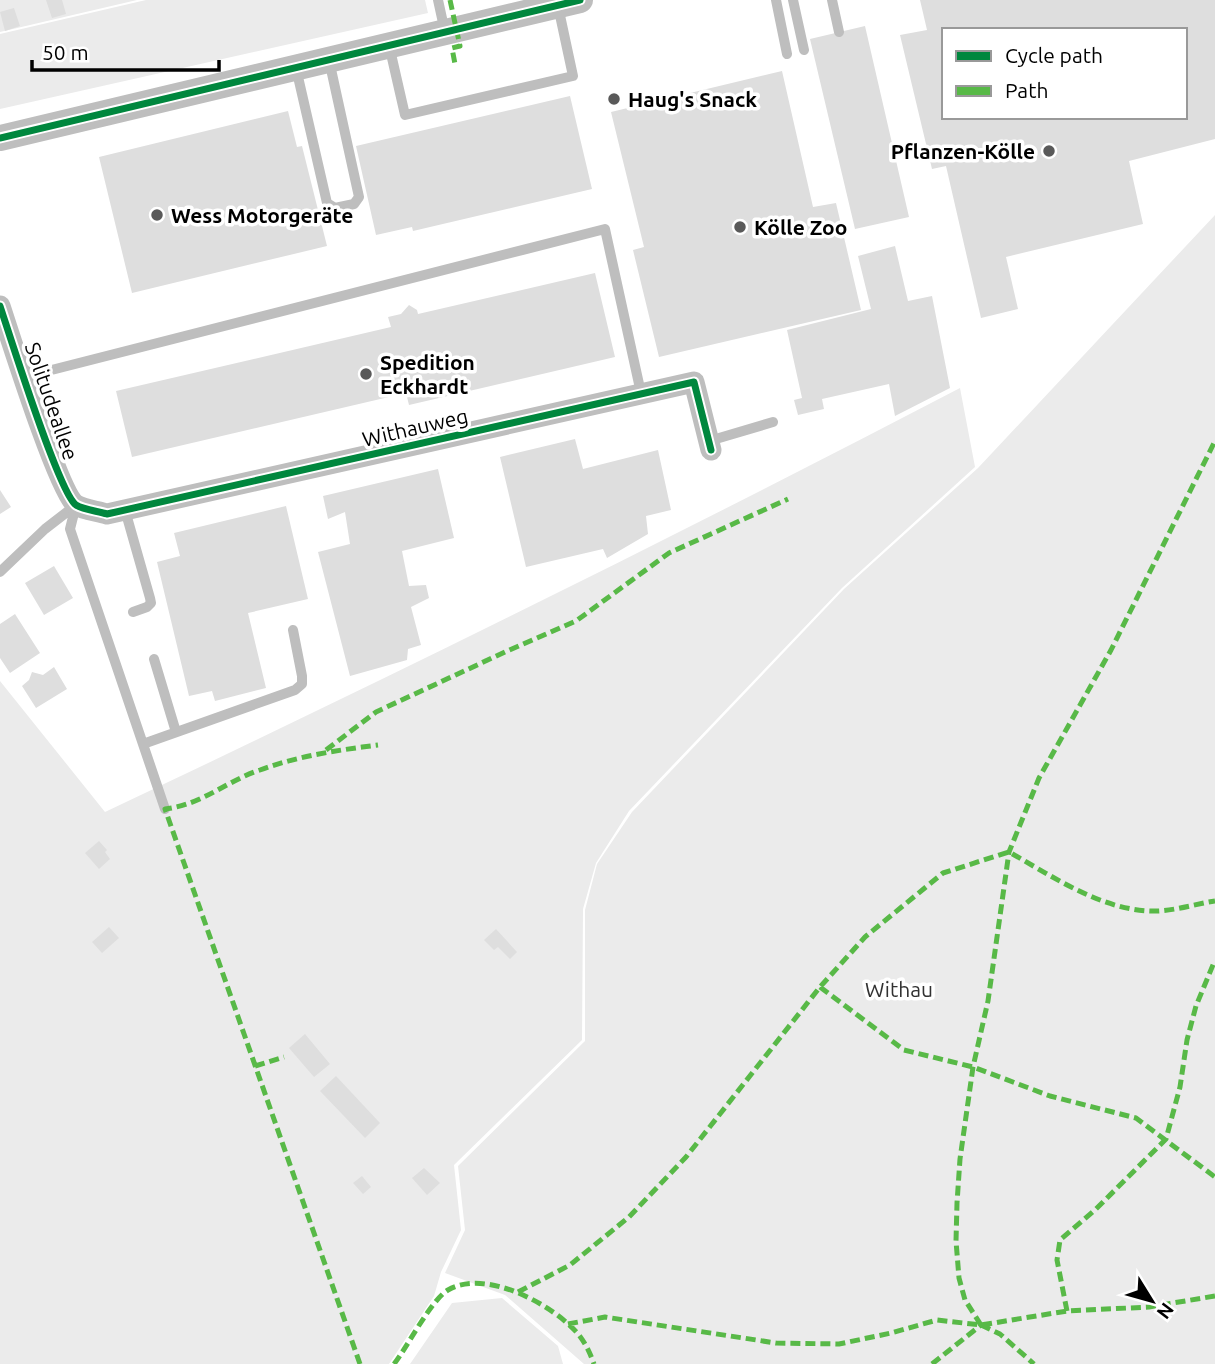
<svg xmlns="http://www.w3.org/2000/svg" width="1215" height="1364" viewBox="0 0 1215 1364" font-family="Ubuntu,sans-serif">
	<style>
		.green { fill: #ebebeb }
		.building { fill: #dedede; fill-rule: evenodd }
		.lines { fill: none; stroke-linecap: round; stroke-linejoin: round }
		.service { stroke: #bebebe; stroke-width: 10 }
		.minor { stroke: #bebebe; stroke-width: 21 }
		.tertiary { stroke: #bebebe; stroke-width: 26 }
		.quiet { stroke: #58b947; stroke-width: 5; stroke-dasharray: 10 5; stroke-linecap: butt }
		.cycleway-casing { stroke: #fff; stroke-width: 11 }
		.cycleway { stroke: #00873e; stroke-width: 7 }
		.poi-dot { fill: #595959; stroke: #fff; stroke-width: 2.5 }
		.labels { text-anchor: middle; dominant-baseline: central; stroke-width: 7; stroke-linejoin: round; paint-order: stroke }
		.poi-label { font-size: 21px; font-weight: bold; fill: #000; stroke: #fff; text-anchor: start }
		.street-label { font-size: 21px; fill: #000; stroke: #fff }
		.park-label { font-size: 21px; fill: #313131; stroke: #fff }
	</style>
	<rect width="100%" height="100%" fill="#fff"/>
	<path class="green" d="M0 0H137L0 32Z
		M146 0H425L428 13 0 109V34Z
		M1215 215V1364H584L505 1295 445 1273 465 1230 458 1166 585 1041V910L597 864 632 812 844 589 978 468Z
		M960 388 975 467 842 588 629 811 596 863 583 909 582 1040 454 1165 461 1230 441 1272 434 1296 389 1364H0V681L105 812C393 676 678 535 960 388Z
		M502 1298 558 1346 563 1364H410L452 1303Z"/>
	<path class="building" d="M46 0H62L66 14 52 18Z
		M920 0H1215V139L1129 161 1143 224 1006 257 1018 309 981 318 946 166 932 169 900 35 927 30ZM944 30H1185V117H944Z
		M14 8 20 26 5 31 0 12Z
		M865 26 909 217 855 229 810 39Z
		M782 71 813 207 836 203 861 310 659 357 633 250 644 247 611 112Z
		M570 96 592 189 413 231 412 227 376 235 356 146Z
		M288 111 297 147 302 146 327 246 132 293 99 157Z
		M895 246 908 301 932 296 950 388 895 416 889 384 822 399 824 409 798 415 794 400 802 398 787 330 871 309 858 256Z
		M595 273 615 357 409 405 406 393 132 457 116 391 391 327 388 317 401 314 409 305 417 310 418 314Z
		M575 439 583 469 658 450 671 510 646 516 648 534 607 558 603 549 526 567 500 457Z
		M438 469 454 538 402 551 409 586 426 585 429 598 411 607 421 645 408 649 407 660 350 676 318 552 350 544 345 512 328 519 323 496Z
		M0 490 11 507 0 514Z
		M286 506 308 599 248 613 266 688 215 701 212 691 189 696 157 562 180 556 174 533Z
		M54 566 73 598 44 615 25 583Z
		M15 614 40 653 10 673 0 658V624Z
		M54 667 67 689 36 708 22 686 29 680 32 672 43 675Z
		M99 841 107 850 105 852 110 859 99 869 85 853Z
		M109 927 119 938 102 953 92 942Z
		M496 929 517 952 510 959 498 947 494 950 484 940Z
		M305 1034 330 1064 314 1077 289 1048Z
		M336 1076 380 1123 365 1138 320 1091Z
		M424 1168 440 1183 427 1195 412 1178Z
		M362 1176 371 1187 363 1194 353 1183Z"/>
	<g class="lines">
		<path class="service" d="M438 0 445 32
			M776 0 787 54
			M793 0 804 50
			M832 0 839 32
			M389 45 405 115 573 76 558 6
			M296 68 327 203 335 208 354 204 359 197 329 60
			M24 377 605 229 641 393
			M709 441 773 422
			M76 505 70 529 165 809
			M125 510 150 598 151 603 147 607 133 612
			M0 572 45 529 76 505
			M154 659 176 732
			M143 744 295 690 302 684V676L293 630"/>
		<path class="minor" d="M0 306C10 336 59 493 76 505 84 510 98 511 107 514L694 382 711 450"/>
		<path class="tertiary" d="M0 138 580 0"/>
		<path class="quiet" d="M450 0 460 46 452 48 455 64
			M326 750 376 712 505 652 576 621 669 553 788 499
			M820 987 904 1050 973 1067 1050 1096 1136 1118 1215 1177
			M255 1066 284 1057
			M518 1292 570 1265 629 1217 686 1157 820 987 865 937 943 873 1009 852C1052 876 1099 909 1150 911 1171 912 1195 904 1215 901
			M1067 1311 1057 1260 1060 1240 1096 1209 1166 1139 1180 1087 1187 1040 1196 1006 1215 960
			M568 1324 605 1317 776 1343 839 1344 891 1333 937 1320 981 1325 1067 1311 1149 1307 1215 1296
			M981 1325 965 1300 959 1278 956 1241 957 1203 960 1159 973 1067 988 1001 1009 852 1039 778 1111 650 1215 441
			M981 1325 1000 1334 1034 1364
			M360 1364 165 809C204 804 226 781 260 770 298 756 338 750 378 745
			M394 1364C408 1346 431 1300 448 1290 486 1268 554 1305 579 1335 586 1344 590 1353 594 1364
			M932 1364 981 1325"/>
		<defs>
			<path id="cycleway" d="M0 138 580 0
				M0 306C10 336 59 493 76 505 84 510 98 511 107 514L694 382 711 450"/>
		</defs>
		<use href="#cycleway" class="cycleway-casing"/>
		<use href="#cycleway" class="cycleway"/>
	</g>
	<g class="poi-dot">
		<circle cx="614" cy="99" r="7"/>
		<circle cx="1049" cy="151" r="7"/>
		<circle cx="157" cy="215" r="7"/>
		<circle cx="740" cy="227" r="7"/>
		<circle cx="366" cy="374" r="7"/>
	</g>
	<g class="labels">
		<g class="poi-label">
			<text x="628" y="99">Haug's Snack</text>
			<text x="1035" y="151" text-anchor="end">Pflanzen-Kölle</text>
			<text x="171" y="215">Wess Motorgeräte</text>
			<text x="754" y="227">Kölle Zoo</text>
			<text x="380" y="362">Spedition<tspan x="380" dy="24">Eckhardt</tspan></text>
		</g>
		<g class="street-label">
			<text transform="translate(52 401) rotate(71)">Solitudeallee</text>
			<text transform="translate(415 427) rotate(-13)">Withauweg</text>
		</g>
		<g class="park-label">
			<text x="899" y="989">Withau</text>
		</g>
	</g>
	<rect x="942" y="28" width="245" height="91" fill="#ffffff" stroke="#999999" stroke-width="2"/>
	<rect x="956" y="51" width="35" height="10" fill="#00873e" stroke="#999999" stroke-width="2"/>
	<text x="1005" y="63" font-size="21" fill="#000000">Cycle path</text>
	<rect x="956" y="86" width="35" height="10" fill="#58b947" stroke="#999999" stroke-width="2"/>
	<text x="1005" y="98" font-size="21" fill="#000000">Path</text>
	<g transform="translate(1152 1301) rotate(127)" stroke="#ffffff" stroke-width="5" paint-order="stroke">
	<path d="M0-5L12 26L0 18L-12 26Z" fill="#000000"/>
	<text y="-10" font-size="19" font-weight="bold" text-anchor="middle" fill="#000000">N</text>
	</g>
	<path d="M32 60v10h187v-10" fill="none" stroke="#000000" stroke-width="3.5"/>
	<text x="42" y="60" font-size="21" fill="#000000" stroke="#ffffff" stroke-width="5" paint-order="stroke">50 m</text>
</svg>
